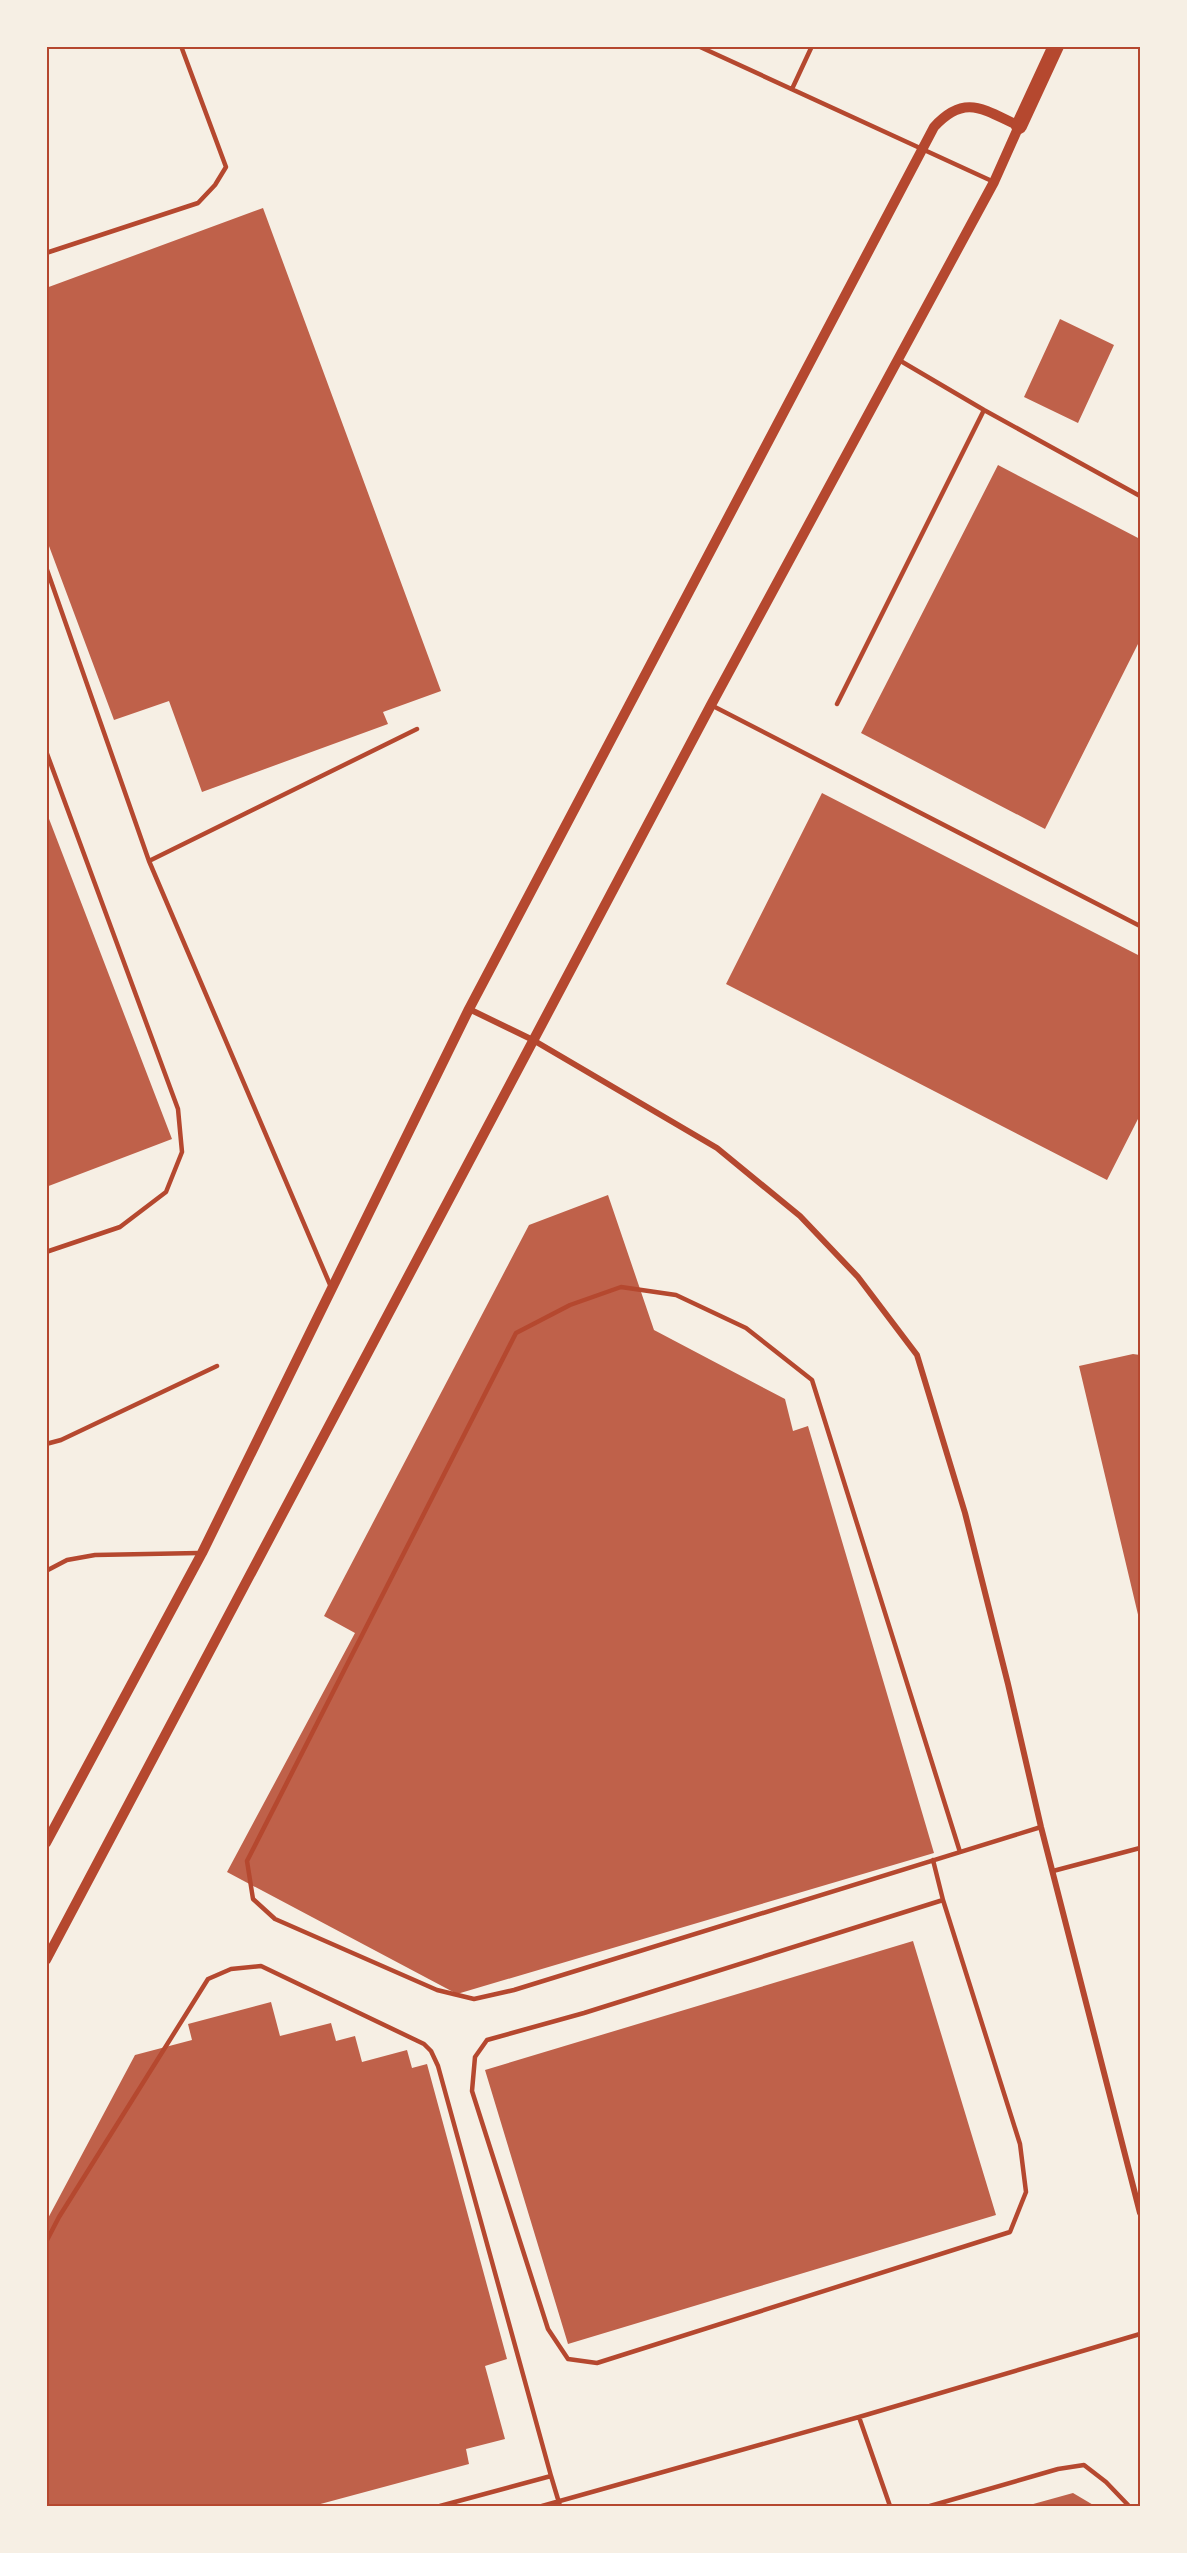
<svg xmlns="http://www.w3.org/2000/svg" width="1187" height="2553" viewBox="0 0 1187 2553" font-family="'DM Sans',sans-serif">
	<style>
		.building { fill: #bf614a }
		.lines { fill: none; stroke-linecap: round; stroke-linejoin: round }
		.service { stroke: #b5482f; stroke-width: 4.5 }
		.minor { stroke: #b5482f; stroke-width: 6 }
		.tertiary { stroke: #b5482f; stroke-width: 10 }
		.trunk { stroke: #b5482f; stroke-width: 16 }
		.neatline { fill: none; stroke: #b5482f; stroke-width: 2 }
	</style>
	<rect width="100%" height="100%" fill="#f6efe4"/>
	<path class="building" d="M263 208 441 691 383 712 388 724 202 792 169 701 114 720 46 538V288Z
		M1060 319 1114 345 1078 423 1024 397Z
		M998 465 1140 539V640L1045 829 861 733Z
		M822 793 1140 956V1115L1107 1180 726 984Z
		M46 811 172 1139 46 1187Z
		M608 1195 654 1330 785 1399 793 1431 808 1426 934 1853 457 1994 227 1872 355 1633 324 1616 529 1225Z
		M1133 1354 1140 1355V1623L1079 1366Z
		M913 1941 996 2215 568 2344 485 2070Z
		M271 2002 280 2036 331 2023 336 2041 355 2036 362 2062 407 2050 412 2068 427 2064 507 2359 485 2366 505 2439 466 2449 469 2464 313 2506H46V2222L135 2055 192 2040 188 2024Z
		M1073 2493 1095 2506H1026Z"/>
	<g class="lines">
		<path class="service" d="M698 46 994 182
			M792 89 812 46
			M46 253 198 203 215 185 226 167 181 46
			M899 360 984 410 1140 496
			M46 567 149 861 331 1287
			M837 704 984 410
			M711 705 1140 926
			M46 751 178 1109 182 1152 166 1192 120 1227 46 1252
			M149 861 417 729
			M46 1444 61 1440 217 1366
			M46 1571 67 1560 95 1555 199 1553
			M960 1852 812 1380 746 1328 676 1295 621 1287 570 1305 516 1333 247 1861 253 1899 275 1919 437 1990 474 1999 514 1990 1041 1827
			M933 1860 943 1900 1020 2144 1026 2192 1010 2232 597 2363 568 2359 548 2329 472 2091 475 2057 487 2040 584 2013 943 1900
			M1053 1871 1140 1848
			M46 2242 59 2217 208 1979 231 1969 261 1966 424 2044 431 2051 438 2066 551 2476 440 2506
			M859 2417 890 2506
			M551 2476 560 2506
			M542 2506 859 2417 1140 2334
			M930 2506 1058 2469 1084 2465 1106 2482 1129 2506"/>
		<path class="minor" d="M469 1009 533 1040 717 1148 800 1216 858 1277 917 1355 965 1513 1008 1684 1041 1827 1140 2213"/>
		<path class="tertiary" d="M46 1843 202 1553 469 1009 934 127C965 93 984 110 1019 126L994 182 711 705 46 1960"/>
		<path class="trunk" d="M1019 126 1056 46"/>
	</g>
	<rect width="1187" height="2553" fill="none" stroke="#f6efe4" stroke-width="96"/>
	<rect x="48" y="48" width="1091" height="2457" class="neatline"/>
</svg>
